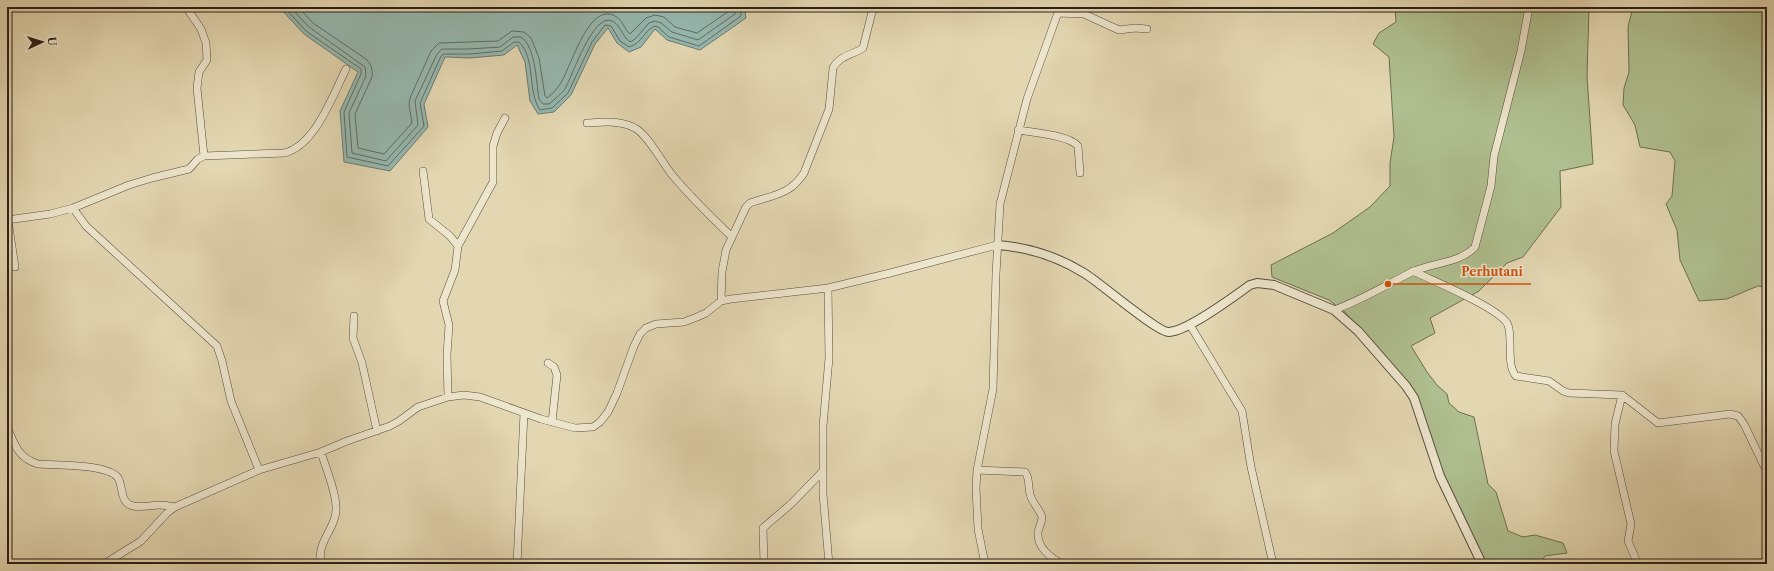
<svg xmlns="http://www.w3.org/2000/svg" width="1774" height="571" viewBox="0 0 1774 571" font-family="'Libre Caslon Text',serif">
	<style>
		.green { fill: #afbf8f; stroke: #6d6f53 }
		.water { fill: #96b8b0; stroke: #6b7b73 }
		.lines { fill: none; stroke-linecap: round; stroke-linejoin: round }
		.shore { stroke: #606c64; stroke-width: 1 }
		.minor-casing { stroke: #594d3e; stroke-width: 8 }
		.tertiary-casing { stroke: #594d3e; stroke-width: 10 }
		.minor { stroke: #ede5cc; stroke-width: 7 }
		.tertiary { stroke: #ede5cc; stroke-width: 8 }
		.leader { fill: none; stroke: #cc500e; stroke-width: 1.5 }
		.callout-dot { fill: #cc500e; stroke: #ede5cc; stroke-width: 1.5 }
		.callout-label { font-size: 12px; text-anchor: middle; font-weight: bold; fill: #cc500e; stroke: #ede5cc; stroke-width: 3; stroke-linejoin: round; paint-order: stroke }
	</style>
	<rect width="100%" height="100%" fill="#e3d7b1"/>
	<filter id="stains"><feTurbulence type="fractalNoise" baseFrequency=".005" numOctaves="4"/><feColorMatrix values="0 0 0 0 .2 0 0 0 0 .09 0 0 0 0 .02 0 0 0 .5 -.17"/></filter>
	<radialGradient id="worn" r=".72"><stop offset=".6" stop-color="#630" stop-opacity="0"/><stop offset="1" stop-color="#630" stop-opacity=".3"/></radialGradient>
	<path class="green" d="M1395 7H1589L1587 76 1593 164 1560 171 1561 207 1523 257 1507 263 1479 291 1430 318 1435 333 1411 346 1427 372 1437 385 1447 394 1449 403 1459 412 1474 417 1488 484 1496 492 1508 531 1523 537 1535 535 1563 543 1567 553 1545 556 1539 564H1486L1443 474 1417 397 1344 311 1329 300 1272 277 1271 265 1333 233 1370 207 1390 186V163L1394 137 1389 57 1373 44 1379 33 1396 22Z
		M1636 7H1767V287L1758 286 1727 299 1699 301 1680 260 1677 230 1666 204 1672 196 1675 161 1670 152 1640 147 1635 125 1623 105 1624 88 1629 72 1628 27 1632 11Z"/>
	<path class="water" d="M279 7H744L746 18 700 50 667 40 655 29 641 47 629 52 617 43 608 28 595 44 571 95 554 112 538 114 530 101 525 62 517 45 504 55 470 58 445 57 424 104 428 127 390 171 344 162 340 111 358 72 304 34Z"/>
	<g class="lines">
		<path class="shore" d="M284 7 306 31 361 69V74L344 112 347 157 388 166 424 126 420 103 441 56 444 54H470L502 51 514 42H519C536 58 527 91 540 110L552 108 568 93 592 42 605 25 611 26 620 41 629 47C643 43 644 30 655 26L658 27 669 37 699 46 741 16V7
			M290 7 309 27 365 67 366 76 349 113 352 153 386 161 418 125 415 101 437 54 442 49H469L500 47 513 37H521C536 47 536 82 539 99L543 104H549C554 100 561 94 565 89 572 77 593 12 612 21 620 24 622 36 630 42L635 39 649 23 655 21 661 23 672 32 698 40 735 14 736 7
			M298 7 313 23 366 59C371 64 373 69 372 77L355 114 358 148 384 154 412 123 409 105 410 98 431 51 439 43 498 41 512 31 524 32 531 38 539 58 545 96 547 98C551 95 555 91 558 87 570 73 587 1 615 16 623 20 624 29 630 34L646 18 655 15 664 17 675 27 697 33 729 11 730 7"/>
		<defs>
			<path id="minor" d="M186 7 201 29 206 43 207 60 199 72 197 88 204 156
				M1058 13 1084 14 1119 30 1135 28 1147 29
				M587 123C604 122 619 120 635 128 648 135 663 164 673 176 691 197 711 217 731 236
				M1018 130C1032 132 1069 135 1078 146L1080 173
				M423 171 429 219 450 236 458 246
				M73 208 86 226 217 346 222 361 231 401 259 470
				M7 220 50 214 73 208 129 185 152 178 189 169 198 159 204 156 284 153C315 146 333 95 346 69
				M8 220 15 267
				M1413 271C1431 280 1502 309 1508 325 1513 339 1506 365 1516 376L1549 381 1563 391 1569 393 1622 395 1658 423 1730 414 1738 416 1744 424 1767 472
				M828 288 829 358 823 426V494L829 564
				M721 301 722 272 726 250 746 207 750 203C773 195 790 195 804 173L829 109 833 68C839 56 852 55 863 48L872 12 876 7
				M1334 310C1362 300 1386 285 1412 272 1433 262 1459 264 1475 247L1491 186 1494 156 1521 51 1529 7
				M354 316 353 338 362 363 377 431
				M1190 325 1242 411 1251 467 1273 564
				M548 363 554 367 557 375 552 422
				M1622 395 1615 424 1614 451 1631 524 1628 541 1638 564
				M448 397 447 355 449 325 443 301 455 270 458 246 493 182V146L497 133 505 118
				M7 427C15 445 18 458 38 464 55 465 109 464 118 478 123 486 120 500 130 505 139 509 150 505 160 505 165 505 170 506 175 507
				M321 452C326 469 335 488 336 506 338 528 314 543 322 564
				M977 470 1025 472C1030 478 1028 487 1030 494 1032 503 1039 508 1042 517 1042 522 1039 527 1038 532 1037 548 1050 557 1062 564
				M104 564 141 541 167 513 175 507 259 470 321 452 347 441 390 426 399 421 418 407 448 397 464 395 480 397 541 419 575 428 593 427 600 422 608 412 617 393 634 346 640 334 646 328 656 324 684 322 697 317 706 313 721 301 731 299 828 288 890 273 997 245
				M517 564 524 413
				M764 564 763 528 791 504 823 471
				M985 564 978 529 976 488 977 470 993 389 996 274 1000 204 1027 99 1060 7"/>
			<path id="tertiary" d="M997 245C1027 247 1058 257 1084 273 1098 281 1158 333 1169 332 1188 331 1233 297 1250 285L1257 283 1274 285 1334 310 1358 331 1406 386 1414 398 1440 476 1482 564"/>
		</defs>
		<use href="#minor" class="minor-casing"/>
		<use href="#tertiary" class="tertiary-casing"/>
		<use href="#minor" class="minor"/>
		<use href="#tertiary" class="tertiary"/>
	</g>
	<path class="leader" d="M1388 284L1453 284H1531"/>
	<circle class="callout-dot" cx="1388" cy="284" r="4"/>
	<g class="callout-label">
		<text x="1492" y="276">Perhutani</text>
	</g>
	<rect width="1774" height="571" fill="none" stroke="#e3d7b1" stroke-width="24"/>
	<rect x="8" y="8" width="1758" height="555" fill="none" stroke="#2b1f17" stroke-width="2"/>
	<rect x="12" y="12" width="1750" height="547" fill="none" stroke="#2b1f17"/>
	<g transform="translate(42 42) rotate(86)" stroke="#ede5cc" stroke-width="3" paint-order="stroke">
	<path d="M0-3L7 15L0 10L-7 15Z" fill="#2b1f17"/>
	<text y="-6" font-size="11" font-weight="bold" text-anchor="middle" fill="#2b1f17">U</text>
	</g>
	<rect width="100%" height="100%" filter="url(#stains)"/>
	<rect width="100%" height="100%" fill="url(#worn)"/>
</svg>
